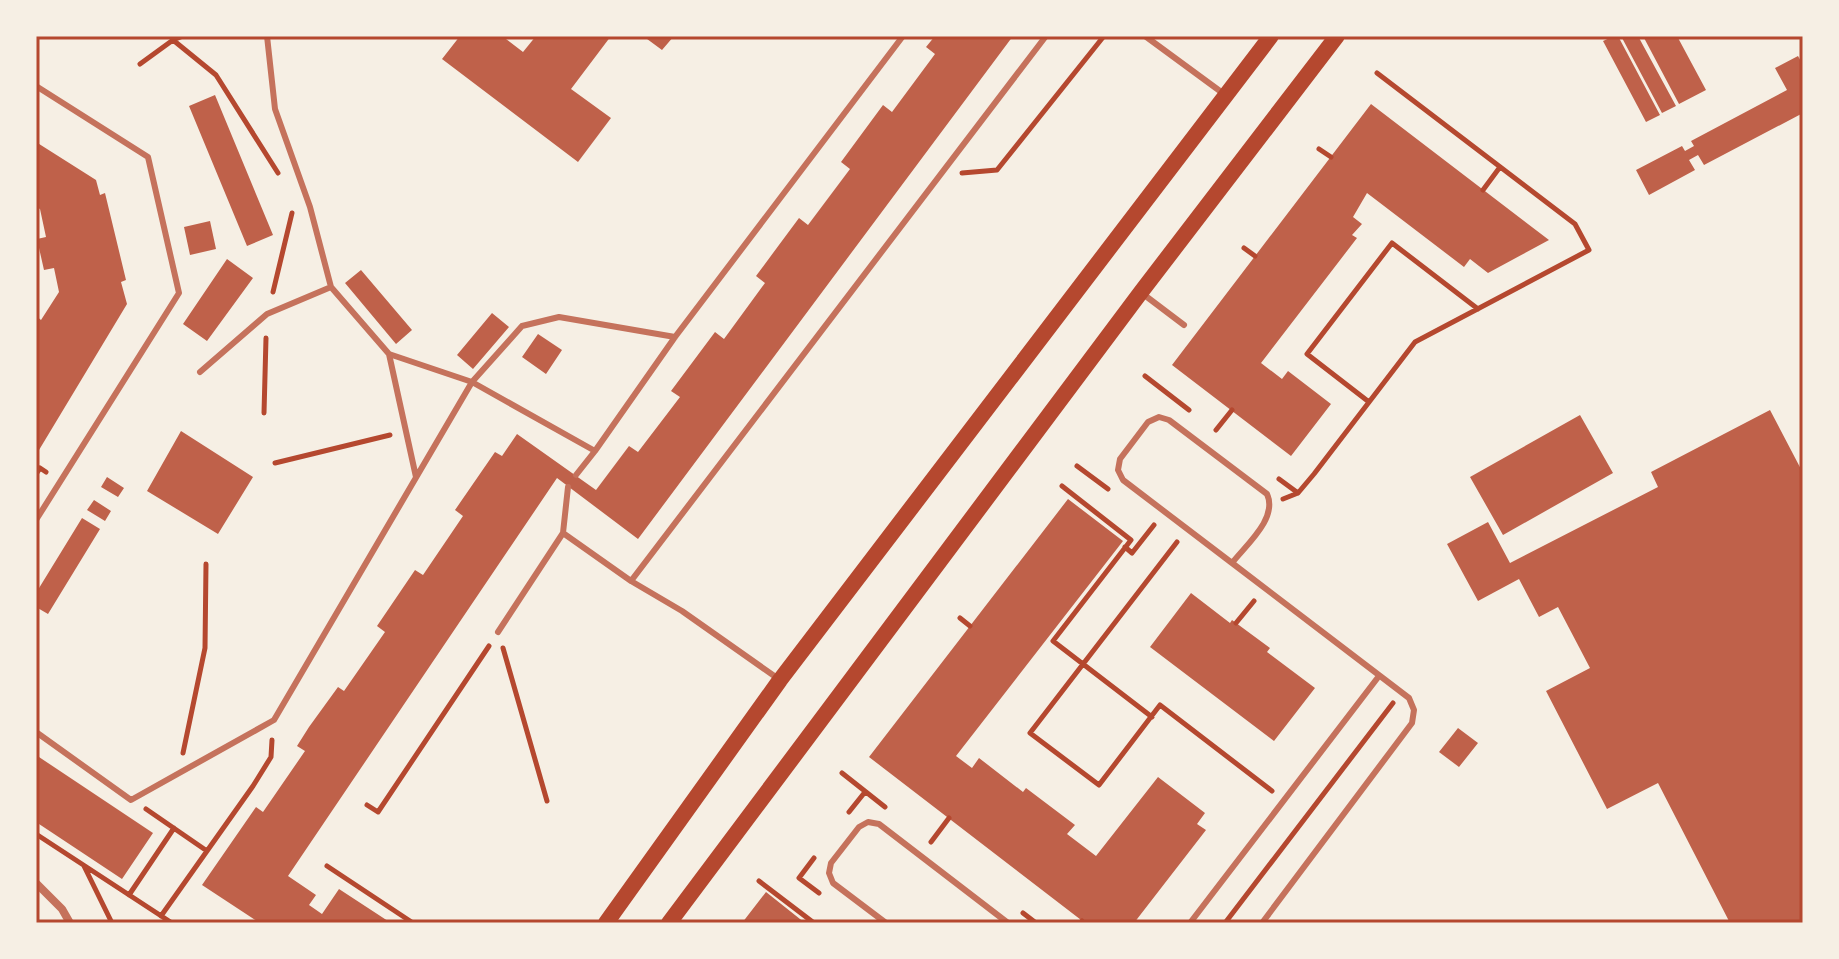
<svg xmlns="http://www.w3.org/2000/svg" width="1839" height="959" viewBox="0 0 1839 959" font-family="'Source Sans 3',sans-serif">
	<style>
		.building { fill: #bf614a }
		.lines { fill: none; stroke-linecap: round; stroke-linejoin: round }
		.path { stroke: #b5482f; stroke-width: 5 }
		.service { stroke: #c5725c; stroke-width: 6 }
		.minor { stroke: #c5725c; stroke-width: 8 }
		.secondary { stroke: #b5482f; stroke-width: 16 }
		.neatline { fill: none; stroke: #b5482f; stroke-width: 3 }
	</style>
	<rect width="100%" height="100%" fill="#f6efe4"/>
	<path class="building" d="M460 36H502L523 52 536 36H611L571 89 611 118 578 162 442 59Z
		M643 36H674L662 50Z
		M935 36H1013L638 539 557 478 288 876 316 895 309 905 322 914 339 889 391 923H260L202 885 256 807 263 812 305 751 297 746 309 727 338 687 344 691 385 632 377 626 415 570 423 575 463 516 455 510 495 452 502 456 517 434 596 490 629 446 638 452 680 397 671 391 715 332 724 339 765 283 756 276 799 218 808 225 850 169 841 162 883 105 892 112 935 54 926 47Z
		M1614 36H1618L1660 115 1646 122 1603 41Z
		M1621 36H1638L1676 106 1662 113Z
		M1643 36H1677L1706 90 1679 104Z
		M1798 56 1803 65V113L1704 165 1698 155 1689 160 1695 170 1649 195 1636 170 1682 146 1685 151 1694 146 1691 141 1787 90 1775 68Z
		M215 95 273 235 247 246 189 106Z
		M1371 104 1549 240 1488 273 1470 259 1464 267 1367 193 1353 217 1362 224 1352 235 1357 238 1261 363 1282 379 1288 371 1331 404 1291 456 1172 365Z
		M36 142 96 180 100 195 105 193 126 280 121 282 127 304 36 455V316L41 320 59 292 54 268 44 270 37 239 46 237 40 209 36 207Z
		M210 221 216 249 190 255 184 227Z
		M227 259 253 278 207 341 183 324Z
		M361 270 412 330 396 344 345 283Z
		M492 313 509 327 473 369 457 355Z
		M538 334 562 350 546 374 522 357Z
		M1770 410 1803 473V923H1730L1658 783 1607 809 1546 691 1590 668 1558 607 1539 617 1519 579 1478 601 1447 544 1488 522 1510 563 1658 487 1651 472Z
		M1580 415 1613 473 1503 535 1470 477Z
		M181 431 253 477 218 534 147 491Z
		M107 477 124 488 118 497 101 487Z
		M1068 499 1123 541 956 756 972 768 979 758 1023 792 1026 788 1075 825 1067 834 1096 856 1158 777 1205 813 1197 824 1206 830 1134 923H1085L869 757Z
		M94 500 111 511 105 521 87 510Z
		M82 518 100 529 48 614 36 607V593Z
		M1191 593 1230 623 1232 620 1270 648 1267 652 1315 688 1274 741 1150 647Z
		M1458 728 1478 743 1459 767 1439 752Z
		M36 755 153 833 122 879 36 822Z
		M766 892 805 923H742Z"/>
	<g class="lines">
		<path class="path" d="M173 40 183 36
			M140 64 173 40 216 75 278 173
			M1319 149 1331 157
			M962 173 997 170 1104 36
			M1483 190 1500 167
			M1244 248 1255 256
			M273 292 292 213
			M1145 376 1189 410
			M1369 402 1307 354 1392 243 1478 309
			M264 413 266 338
			M1216 430 1232 410
			M275 463 390 435
			M1077 466 1108 489
			M36 474 40 468 46 472
			M1279 479 1298 493
			M1062 486 1131 540 1053 641 1152 717
			M1283 499 1298 493 1314 474 1415 342 1589 250 1575 224 1377 73
			M1177 542 1030 733 1099 785 1160 705 1272 791
			M1125 547 1132 553 1154 525
			M960 618 970 626
			M1236 623 1254 601
			M503 648 547 801
			M183 753 205 648 206 564
			M842 773 885 807
			M367 805 378 812 489 646
			M146 809 207 851
			M849 812 865 792
			M36 834 172 923
			M931 842 949 818
			M814 858 799 878 819 893
			M84 866 112 923
			M327 866 413 923
			M759 881 814 923
			M129 895 174 828
			M1023 913 1036 923
			M161 916 253 786 271 757 272 740
			M1080 923 1082 921
			M1225 923 1393 703"/>
		<path class="service" d="M267 36 275 109 310 207 331 287 389 354 472 382 522 326 559 317 675 337
			M1145 36 1224 94
			M36 86 148 157 179 293 36 520
			M1143 294 1184 325
			M389 354 416 477
			M200 372 267 314 331 287
			M576 475 595 451
			M568 487 563 533 631 581 682 611 780 680
			M1232 563 1123 480 1118 470 1120 459 1148 422 1159 417 1169 420 1267 494C1278 518 1247 544 1232 563L1409 698 1414 710 1412 723 1262 923
			M631 581 1046 36
			M498 632 563 533
			M36 732 131 800 274 720 472 382 595 451 675 337 903 36
			M886 923 833 883 829 873 831 863 859 827 868 822 879 824 1008 923
			M1190 923 1379 676"/>
		<path class="minor" d="M36 883 62 909 70 923"/>
		<path class="secondary" d="M606 923 780 680 1271 36
			M669 923 1141 292 1337 36"/>
	</g>
	<rect width="1839" height="959" fill="none" stroke="#f6efe4" stroke-width="76"/>
	<rect x="38" y="38" width="1763" height="883" class="neatline"/>
</svg>
